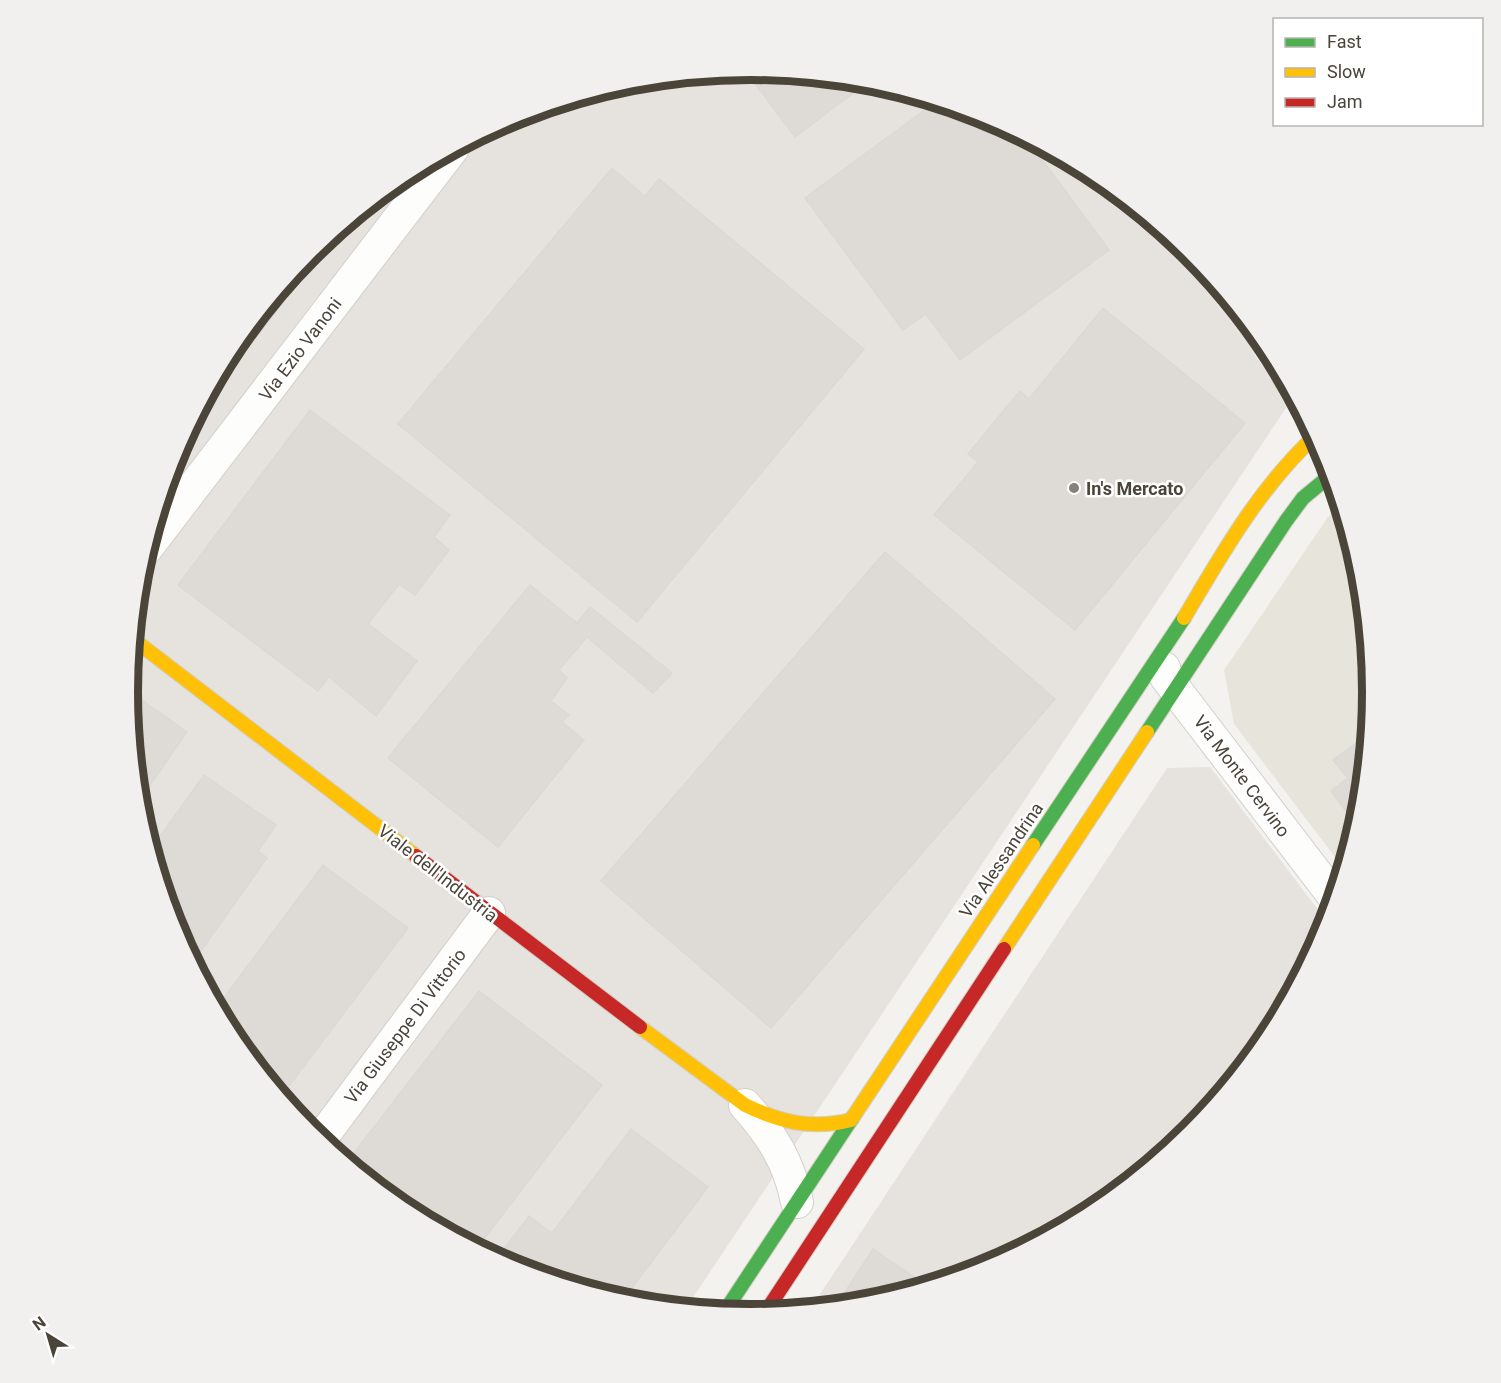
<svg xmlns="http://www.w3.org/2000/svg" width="1501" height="1383" viewBox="0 0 1501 1383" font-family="Roboto,sans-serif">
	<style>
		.residential { fill: #e7e4dc }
		.industrial { fill: #e6e2de }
		.parking { fill: #e6e3df }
		.building { fill: #dedbd6; stroke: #dcd9d4; stroke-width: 1.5 }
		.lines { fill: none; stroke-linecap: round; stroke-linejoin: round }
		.street-casing { stroke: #d2d0cb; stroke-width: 34 }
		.fast-casing { stroke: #d3cfc5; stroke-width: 16 }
		.slow-casing { stroke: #d3cfc5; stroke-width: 16 }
		.jam-casing { stroke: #d3cfc5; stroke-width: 16 }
		.street { stroke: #fdfdfc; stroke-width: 32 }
		.fast { stroke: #4caf50; stroke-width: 14 }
		.slow { stroke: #ffc107; stroke-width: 14 }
		.jam { stroke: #c62828; stroke-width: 14 }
		.poi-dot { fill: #868178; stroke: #fff; stroke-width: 2 }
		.labels { text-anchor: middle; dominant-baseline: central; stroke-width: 5; stroke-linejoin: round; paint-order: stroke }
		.street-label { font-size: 18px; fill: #4b4439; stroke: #fff }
		.poi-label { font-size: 18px; font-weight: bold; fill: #4b4439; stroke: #fff; text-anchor: start }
		.rim { fill: none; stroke: #4b4439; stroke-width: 8 }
	</style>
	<rect width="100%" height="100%" fill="#f4f2ee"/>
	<path class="residential" d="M1341 505 1361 570 1373 692 1361 813 1344 869 1234 724 1224 670 1328 517Z"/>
	<path class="industrial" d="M751 69 872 81 989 117 1097 174 1152 219 1290 402 686 1308 629 1302 512 1266 404 1209 310 1131 233 1037 175 929 140 813 128 691 140 570 176 453 233 345 311 251 405 174 513 116 629 81Z
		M1210 767 1328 923 1268 1038 1190 1132 1096 1209 988 1267 872 1302 811 1308 1167 768Z"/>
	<path class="parking" d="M1152 219 1191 252 1266 343 1254 354Z
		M1245 423 1264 437 1120 651 1075 630Z"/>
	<path class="building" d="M751 69 869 81 795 137 745 70Z
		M937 101 989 117 1024 135 1109 250 960 360 926 314 903 330 805 198Z
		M612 168 645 196 659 179 864 349 637 622 398 424Z
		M345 223 197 413 233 345 311 251Z
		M1103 308 1245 423 1075 630 934 515 978 462 968 454 1020 391 1029 399Z
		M310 410 450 515 434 537 449 550 415 595 399 584 368 624 417 661 376 716 329 677 318 691 178 585Z
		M885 552 1055 699 771 1028 601 881Z
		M530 585 577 623 590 607 672 673 653 693 587 637 559 670 567 678 551 701 569 715 562 722 584 740 498 847 388 758Z
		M128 690 187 732 139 801 128 691Z
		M1359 741 1367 752 1361 813 1357 826 1331 791 1348 778 1333 760Z
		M204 775 276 825 258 851 267 858 193 962 175 929 151 849Z
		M323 865 408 928 289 1086 248 1056 233 1037 217 1007Z
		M479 991 602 1085 477 1248 404 1209 347 1162Z
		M1238 1056 1247 1062 1184 1137Z
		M631 1129 708 1187 628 1293 642 1303 629 1302 512 1266 497 1258 529 1216 552 1233Z
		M873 1249 920 1281 915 1289 872 1302 836 1306Z"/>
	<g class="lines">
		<defs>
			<path id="street" d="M146 549 453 148
				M1164 668 1166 677 1335 898
				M745 1105C772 1135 789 1162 797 1202
				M320 1140 489 913"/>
			<path id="fast" d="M1147 732 1286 521 1303 498 1332 474
				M1033 845 1184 618
				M725 1311 853 1117"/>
			<path id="slow" d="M1184 618C1223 552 1259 488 1316 435
				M133 639 416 856
				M1004 949 1147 732
				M640 1027 745 1105C780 1122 812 1130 851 1120
				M853 1117 1033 845"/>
			<path id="jam" d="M416 856 640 1027
				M765 1313 1004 949"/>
		</defs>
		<use href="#street" class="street-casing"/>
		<use href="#fast" class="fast-casing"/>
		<use href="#slow" class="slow-casing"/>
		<use href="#jam" class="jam-casing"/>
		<use href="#street" class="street"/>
		<use href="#fast" class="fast"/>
		<use href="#slow" class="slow"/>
		<use href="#jam" class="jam"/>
	</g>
	<circle class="poi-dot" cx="1074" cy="488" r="6"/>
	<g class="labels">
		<g class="street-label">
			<text transform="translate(300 349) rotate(-53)">Via Ezio Vanoni</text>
			<text transform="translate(1242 776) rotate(53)">Via Monte Cervino</text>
			<text transform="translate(1001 860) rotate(-56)">Via Alessandrina</text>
			<text transform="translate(438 873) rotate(38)">Viale dell'Industria</text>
			<text transform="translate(405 1026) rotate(-53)">Via Giuseppe Di Vittorio</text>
		</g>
		<g class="poi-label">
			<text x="1086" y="488">In's Mercato</text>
		</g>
	</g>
	<path d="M0 0H1501V1383H0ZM138 692a612 612 0 1 1 1224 0a612 612 0 1 1-1224 0Z" fill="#f1f0ef" fill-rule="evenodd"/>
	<path class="rim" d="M138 692a612 612 0 1 1 1224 0a612 612 0 1 1-1224 0Z"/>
	<rect x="1273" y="18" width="210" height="108" fill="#ffffff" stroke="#b7b4b0" stroke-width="1.5"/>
	<rect x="1285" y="38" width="30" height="9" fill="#4caf50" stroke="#b7b4b0" stroke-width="1.5"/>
	<text x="1327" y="48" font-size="18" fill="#4b4439">Fast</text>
	<rect x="1285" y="68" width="30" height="9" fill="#ffc107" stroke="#b7b4b0" stroke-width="1.5"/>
	<text x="1327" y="78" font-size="18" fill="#4b4439">Slow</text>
	<rect x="1285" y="98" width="30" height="9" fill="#c62828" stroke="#b7b4b0" stroke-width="1.5"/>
	<text x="1327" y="108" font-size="18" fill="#4b4439">Jam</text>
	<g transform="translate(48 1335) rotate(323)" stroke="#ffffff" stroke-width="4.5" paint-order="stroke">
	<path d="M0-4.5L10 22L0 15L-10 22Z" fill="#4b4439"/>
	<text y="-9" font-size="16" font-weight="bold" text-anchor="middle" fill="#4b4439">N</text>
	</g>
</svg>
